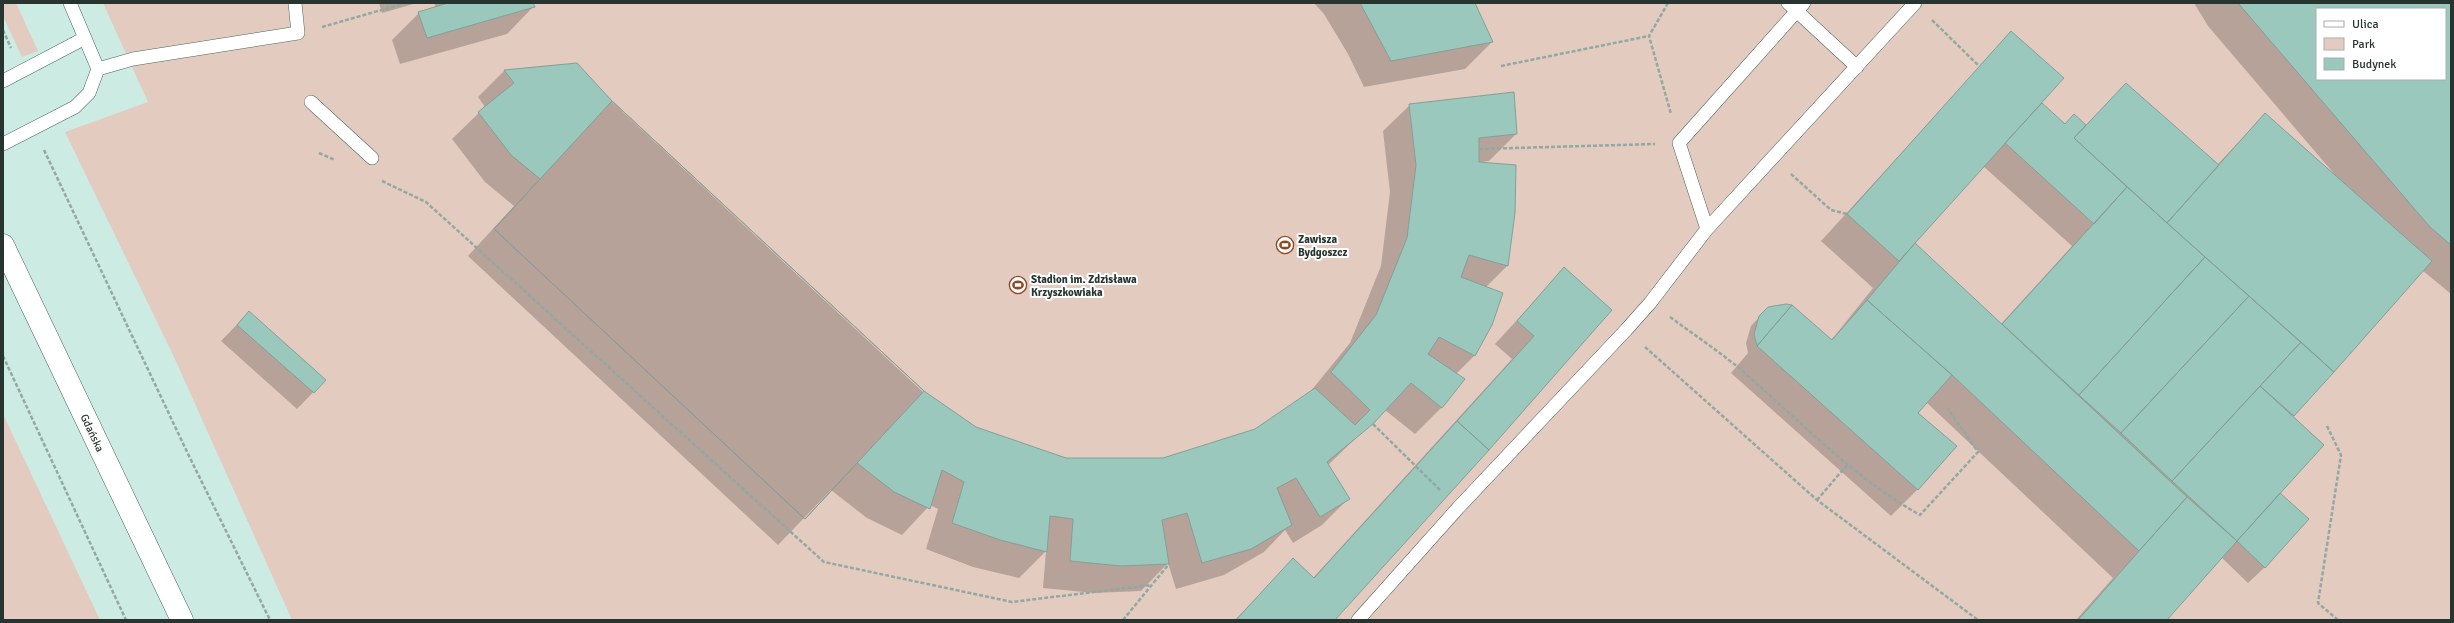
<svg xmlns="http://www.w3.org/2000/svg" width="2454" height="623" viewBox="0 0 2454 623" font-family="Signika,sans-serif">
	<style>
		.green { fill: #e4cbc0; fill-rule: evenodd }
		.shadow { fill: #0003; fill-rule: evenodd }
		.building { fill: #9ac8bc; stroke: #83a098; fill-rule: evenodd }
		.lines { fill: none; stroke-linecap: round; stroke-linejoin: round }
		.lane-casing { stroke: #4b675f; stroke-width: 14 }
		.secondary-casing { stroke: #4b675f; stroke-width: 23 }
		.path { stroke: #91a9a1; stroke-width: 2.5; stroke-dasharray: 4 2; stroke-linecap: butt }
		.lane { stroke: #fff; stroke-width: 13 }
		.secondary { stroke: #fff; stroke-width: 22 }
		.labels { text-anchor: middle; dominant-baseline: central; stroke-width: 4; stroke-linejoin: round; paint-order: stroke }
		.poi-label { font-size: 11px; font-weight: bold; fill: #283430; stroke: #fff; text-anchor: start }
		.street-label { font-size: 11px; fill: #283430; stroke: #fff }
	</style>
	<rect width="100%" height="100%" fill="#ccebe2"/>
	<path class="green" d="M3 3H16L38 51 22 57 3 16Z
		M103 3H2451V620H292L174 357 65 132 148 102ZM2317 9H2445V79H2317Z
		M3 414 100 620H3Z"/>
	<path class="shadow" d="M379 3H417L382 13Z
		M434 3H532L533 7 507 34 400 64 392 40 419 13 436 8Z
		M1314 3H1474L1492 42 1465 69 1364 87 1348 54 1324 14Z
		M2194 3H2451V294L2422 270 2292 417 2265 567 2248 583 2221 557 2165 620H2076L2113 578 1926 402 1917 413 1918 489 1891 516 1731 373 1748 353 1746 343 1751 326 1768 308 1780 305 1792 306 1831 340 1841 328 1873 288 1821 241 2012 32 2036 107 2065 125 2074 116 2085 126 2217 165 2265 114 2336 176 2208 26ZM2317 9H2445V79H2317ZM1983 166 2072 246 2001 324 1913 243Z
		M577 64 612 102 923 392 975 428 1065 459H1163L1256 430 1310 392 1350 343 1381 266 1390 192 1383 131 1410 105 1516 134 1489 161 1480 162 1514 213 1507 266 1485 288 1475 355 1456 374 1463 379 1441 408 1415 434 1385 410 1328 465 1348 499 1322 525 1293 543 1285 530 1264 552 1224 575 1176 589 1168 563 1141 591 1094 593 1043 588 1046 551 1019 578 973 567 926 549 938 509 930 505 902 535 867 518 831 490 778 545 468 256 514 206 485 182 452 139 485 107 478 97 504 71Z
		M1564 269 1611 310 1333 620H1235L1293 559 1313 578 1512 359 1495 344Z
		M249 312 325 380 297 409 221 341Z"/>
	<path class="building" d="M448 3H533L535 7 427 38 418 12Z
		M1360 3H1475L1493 42 1391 61Z
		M2238 3H2451V245L2430 227ZM2317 9H2445V79H2317Z
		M2011 31 2064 78 1899 261 1847 214Z
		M577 63 612 101 924 391 976 427 1066 458H1163L1255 429 1315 388 1355 425 1370 410 1331 372 1376 315 1407 238 1416 165 1409 104 1514 92 1517 134 1479 138V162L1516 165 1515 213 1508 266 1469 255 1461 277 1503 293 1492 325 1475 356 1439 337 1428 354 1465 379 1442 408 1411 383 1373 424 1327 462 1350 499 1320 517 1296 478 1277 488 1292 525 1251 549 1202 563 1187 513 1162 520 1169 564 1121 566 1070 561 1073 519 1050 516 1047 552 1000 540 952 523 964 482 942 470 930 509 894 492 857 463 805 519 494 229 540 179 511 155 478 112 514 83 504 70Z
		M2126 83 2219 165 2167 223 2074 138Z
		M612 101 924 391 805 519 494 229Z
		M2042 103 2065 124 2074 114 2086 125 2074 138 2127 187 2094 224 2005 143Z
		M2265 113 2432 261 2334 372 2167 223Z
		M2127 187 2205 257 2079 395 2002 324Z
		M1915 243 2187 497 2139 551 1952 375 1867 300Z
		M2205 257 2249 296 2121 433 2079 395Z
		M1564 267 1612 310 1489 450 1457 421 1534 336 1517 321Z
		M2249 296 2301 342 2172 481 2121 433Z
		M1867 300 1952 375 1918 413 1957 446 1918 490 1757 346 1792 305 1832 340Z
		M1786 304 1792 305 1757 346 1754 334 1759 316 1768 307Z
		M249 311 326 380 314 393 237 325Z
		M2301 342 2334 372 2294 416 2260 386Z
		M2260 386 2324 445 2237 541 2172 481Z
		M1457 421 1489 450 1335 620H1236L1293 558 1314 578Z
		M2280 493 2309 519 2265 568 2237 541Z
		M2187 497 2237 541 2167 620H2078Z"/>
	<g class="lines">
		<defs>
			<path id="lane" d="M1788 3 1857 67
				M98 69 133 59 298 33 295 3
				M3 81 85 38
				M311 102 372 158
				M3 144 75 107 89 93 98 69 70 3
				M1707 229 1679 143 1804 3
				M1358 620 1458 508 1626 330 1650 303 1707 229 1915 3"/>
			<path id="secondary" d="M3 245 182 620"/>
		</defs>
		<use href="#lane" class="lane-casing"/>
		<use href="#secondary" class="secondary-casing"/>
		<path class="path" d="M1668 3 1649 36 1671 114
			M1932 20 1979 66
			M322 27 406 3
			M3 30 11 48
			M1501 66 1649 36
			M1479 149 1655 144
			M44 150 189 456 270 620
			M319 153 335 160
			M1791 174 1831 210 1847 214
			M382 181 426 202 824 562 1012 602 1151 585
			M1670 317C1693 334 1717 350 1739 368 1798 419 1851 476 1920 515L1978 452 1948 409
			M1645 347 1817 500 1978 620
			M3 356 126 620
			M1373 424 1441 491
			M2327 426 2341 455 2318 603 2338 620
			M1817 500 1847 465
			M1123 620 1169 564"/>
		<use href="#lane" class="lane"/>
		<use href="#secondary" class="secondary"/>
	</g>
	<defs>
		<symbol id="stadium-ring" viewBox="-11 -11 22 22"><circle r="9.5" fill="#fff" stroke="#904923" stroke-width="1.5"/><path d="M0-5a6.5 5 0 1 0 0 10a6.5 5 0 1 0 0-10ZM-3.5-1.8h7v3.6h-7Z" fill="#904923"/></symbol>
	</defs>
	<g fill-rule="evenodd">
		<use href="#stadium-ring" x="1275" y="235" width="20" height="20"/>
		<use href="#stadium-ring" x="1008" y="275" width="20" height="20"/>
	</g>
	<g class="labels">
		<g class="poi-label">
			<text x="1298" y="239">Zawisza<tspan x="1298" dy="13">Bydgoszcz</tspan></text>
			<text x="1031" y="279">Stadion im. Zdzisława<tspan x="1031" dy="13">Krzyszkowiaka</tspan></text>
		</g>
		<g class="street-label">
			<text transform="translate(92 433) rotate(65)">Gdańska</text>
		</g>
	</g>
	<rect width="2454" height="623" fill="none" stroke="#283430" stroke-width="8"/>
	<rect x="2316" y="8" width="130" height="72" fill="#ffffff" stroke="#a9aeac"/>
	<rect x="2324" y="21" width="20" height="6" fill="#ffffff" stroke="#a9aeac"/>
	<text x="2352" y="28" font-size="12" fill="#283430">Ulica</text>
	<rect x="2324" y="38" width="20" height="12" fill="#e4cbc0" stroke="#a9aeac"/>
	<text x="2352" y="48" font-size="12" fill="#283430">Park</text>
	<rect x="2324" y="58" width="20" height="12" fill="#9ac8bc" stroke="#a9aeac"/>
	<text x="2352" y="68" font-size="12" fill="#283430">Budynek</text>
</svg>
